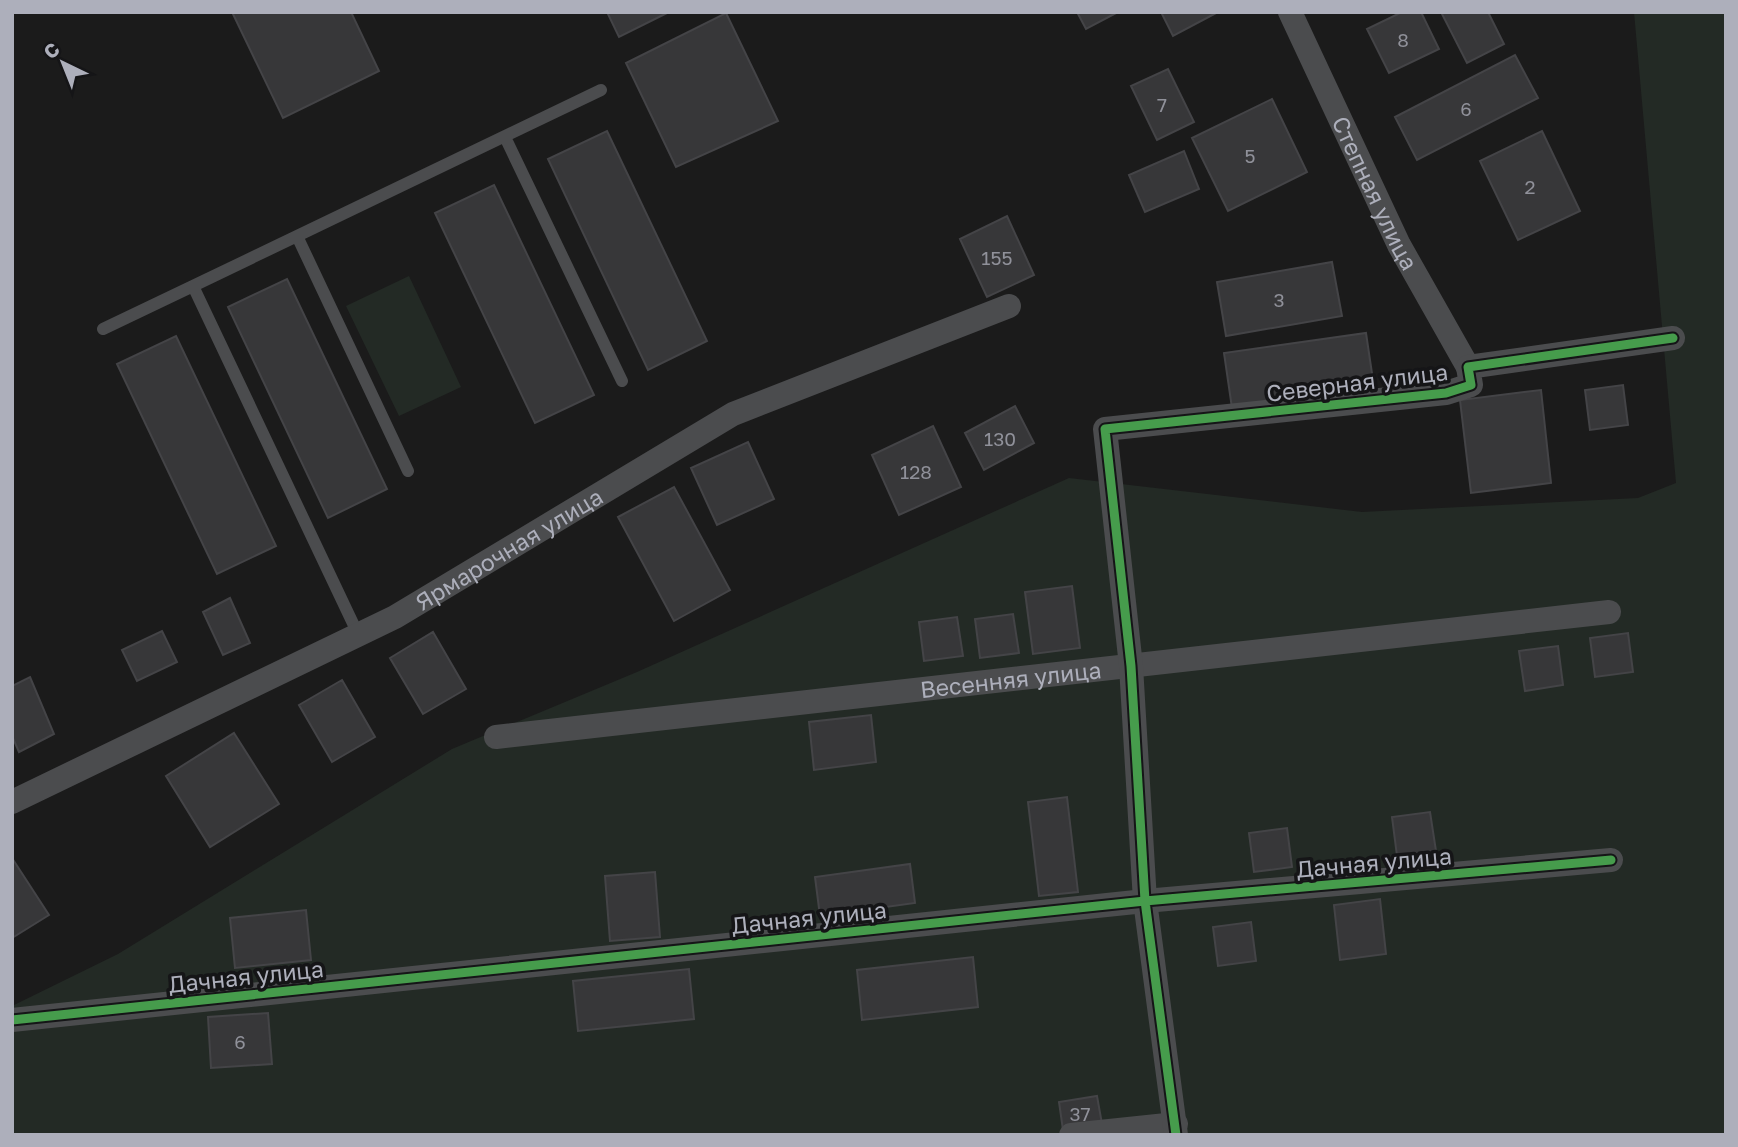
<svg xmlns="http://www.w3.org/2000/svg" width="1738" height="1147" viewBox="0 0 1738 1147" font-family="'Golos Text',sans-serif">
	<style>
		.green { fill: #232a25 }
		.building { fill: #373739; stroke: #444447; stroke-width: 2 }
		.lines { fill: none; stroke-linecap: round; stroke-linejoin: round }
		.lane { stroke: #4b4c4e; stroke-width: 12 }
		.street { stroke: #4b4c4e; stroke-width: 24 }
		.cycleway-casing { stroke: #151517; stroke-width: 13 }
		.cycleway { stroke: #469c4c; stroke-width: 9 }
		.labels { text-anchor: middle; dominant-baseline: central; stroke-width: 7; stroke-linejoin: round; paint-order: stroke }
		.number-label { font-size: 19px; fill: #90919a }
		.street-label { font-size: 23px; fill: #adafbb; stroke: #151517 }
	</style>
	<rect width="100%" height="100%" fill="#1b1b1b"/>
	<path class="green" d="M1634 12H1726V1135H12V1006L118 954 452 749 637 672 1069 478 1362 512 1638 498 1676 483Z
		M409 276 461 387 399 416 346 306Z"/>
	<path class="building" d="M232 12H351L379 71 283 118Z
		M607 12H669L619 37Z
		M1077 12H1118L1086 29Z
		M1161 12H1218L1173 36Z
		M1402 12H1421L1439 49 1389 73 1367 29Z
		M1441 12H1488L1504 44 1467 63Z
		M726 13 778 121 676 167 626 63Z
		M1515 55 1538 98 1417 160 1395 117Z
		M1168 69 1194 122 1157 140 1131 86Z
		M1272 99 1307 172 1228 211 1192 138Z
		M607 131 707 341 648 370 548 159Z
		M1542 131 1580 211 1518 240 1480 161Z
		M1184 151 1199 189 1145 212 1129 175Z
		M494 185 594 395 535 423 435 213Z
		M1007 216 1034 275 987 297 960 239Z
		M1332 262 1342 316 1226 336 1217 282Z
		M287 279 387 489 328 518 228 307Z
		M1366 333 1374 387 1232 408 1224 353Z
		M176 336 276 546 217 574 117 364Z
		M1623 385 1628 425 1590 430 1585 390Z
		M1541 390 1551 483 1471 493 1460 400Z
		M1015 406 1034 443 984 470 965 433Z
		M933 426 961 487 899 515 872 455Z
		M748 442 774 499 717 525 691 468Z
		M674 487 730 590 674 621 618 517Z
		M1072 586 1080 648 1033 654 1025 592Z
		M230 598 250 643 223 655 203 612Z
		M1013 614 1019 653 980 658 975 619Z
		M957 617 963 656 924 661 919 622Z
		M162 631 177 662 137 681 122 650Z
		M433 632 466 689 423 714 390 658Z
		M1628 633 1633 672 1595 677 1590 638Z
		M1558 646 1563 685 1525 691 1519 651Z
		M30 677 54 734 19 752 12 736V686Z
		M342 680 375 737 332 762 299 705Z
		M871 715 876 762 814 770 809 722Z
		M234 733 279 804 210 847 166 776Z
		M1067 797 1078 892 1039 896 1028 802Z
		M1430 812 1436 851 1397 856 1392 817Z
		M1287 828 1292 867 1254 872 1249 833Z
		M12 858 49 915 12 938Z
		M910 864 915 903 820 916 815 877Z
		M655 872 660 937 610 941 605 876Z
		M1380 899 1386 954 1340 960 1334 905Z
		M306 910 311 960 235 968 230 918Z
		M1251 922 1256 961 1218 966 1213 927Z
		M973 957 978 1007 862 1020 857 970Z
		M689 969 694 1019 578 1031 573 981Z
		M268 1013 272 1064 211 1068 208 1017Z
		M1097 1096 1102 1124 1063 1130 1059 1102Z"/>
	<g class="lines">
		<path class="lane" d="M505 137 622 381
			M297 236 408 471
			M193 286 601 90
			M103 329 193 286 358 634"/>
		<g class="street">
			<path id="s1" d="M1290 12 1399 245 1468 367"/>
			<path id="s2" d="M496 737 1609 612"/>
			<path id="s3" d="M12 802 395 617 733 414 1009 306"/>
			<path d="M12 1020 1145 901 1611 860"/>
			<path d="M1071 1135 1176 1124"/>
			<path d="M1176 1135 1145 901 1131 666 1105 429 1446 393 1471 385 1468 367 1673 338"/>
		</g>
		<defs>
			<path id="cycleway" d="M12 1020 1145 901 1611 860
				M1176 1135 1145 901 1131 666 1105 429 1446 393 1471 385 1468 367 1673 338"/>
		</defs>
		<use href="#cycleway" class="cycleway-casing"/>
		<use href="#cycleway" class="cycleway"/>
	</g>
	<g class="labels">
		<g class="number-label">
			<text x="1403" y="39">8</text>
			<text x="1162" y="104">7</text>
			<text x="1466" y="108">6</text>
			<text x="1250" y="155">5</text>
			<text x="1530" y="186">2</text>
			<text x="997" y="257">155</text>
			<text x="1279" y="299">3</text>
			<text x="1000" y="438">130</text>
			<text x="916" y="471">128</text>
			<text x="240" y="1041">6</text>
			<text x="1080" y="1113">37</text>
		</g>
		<g class="street-label">
			<text stroke="none"><textPath href="#s1" startOffset="200">Степная улица</textPath></text>
			<text transform="translate(1357 382) rotate(-7)">Северная улица</text>
			<text stroke="none"><textPath href="#s3" startOffset="558">Ярмарочная улица</textPath></text>
			<text stroke="none"><textPath href="#s2" startOffset="518">Весенняя улица</textPath></text>
			<text transform="translate(1374 862) rotate(-5)">Дачная улица</text>
			<text transform="translate(809 917) rotate(-6)">Дачная улица</text>
			<text transform="translate(246 976) rotate(-6)">Дачная улица</text>
		</g>
	</g>
	<rect width="1738" height="1147" fill="none" stroke="#adafbb" stroke-width="28"/>
	<g transform="translate(63 63) rotate(317)" stroke="#151517" stroke-width="5" paint-order="stroke">
	<path d="M0-5L12 26L0 18L-12 26Z" fill="#adafbb"/>
	<text y="-10" font-size="19" font-weight="bold" text-anchor="middle" fill="#adafbb">С</text>
	</g>
</svg>
